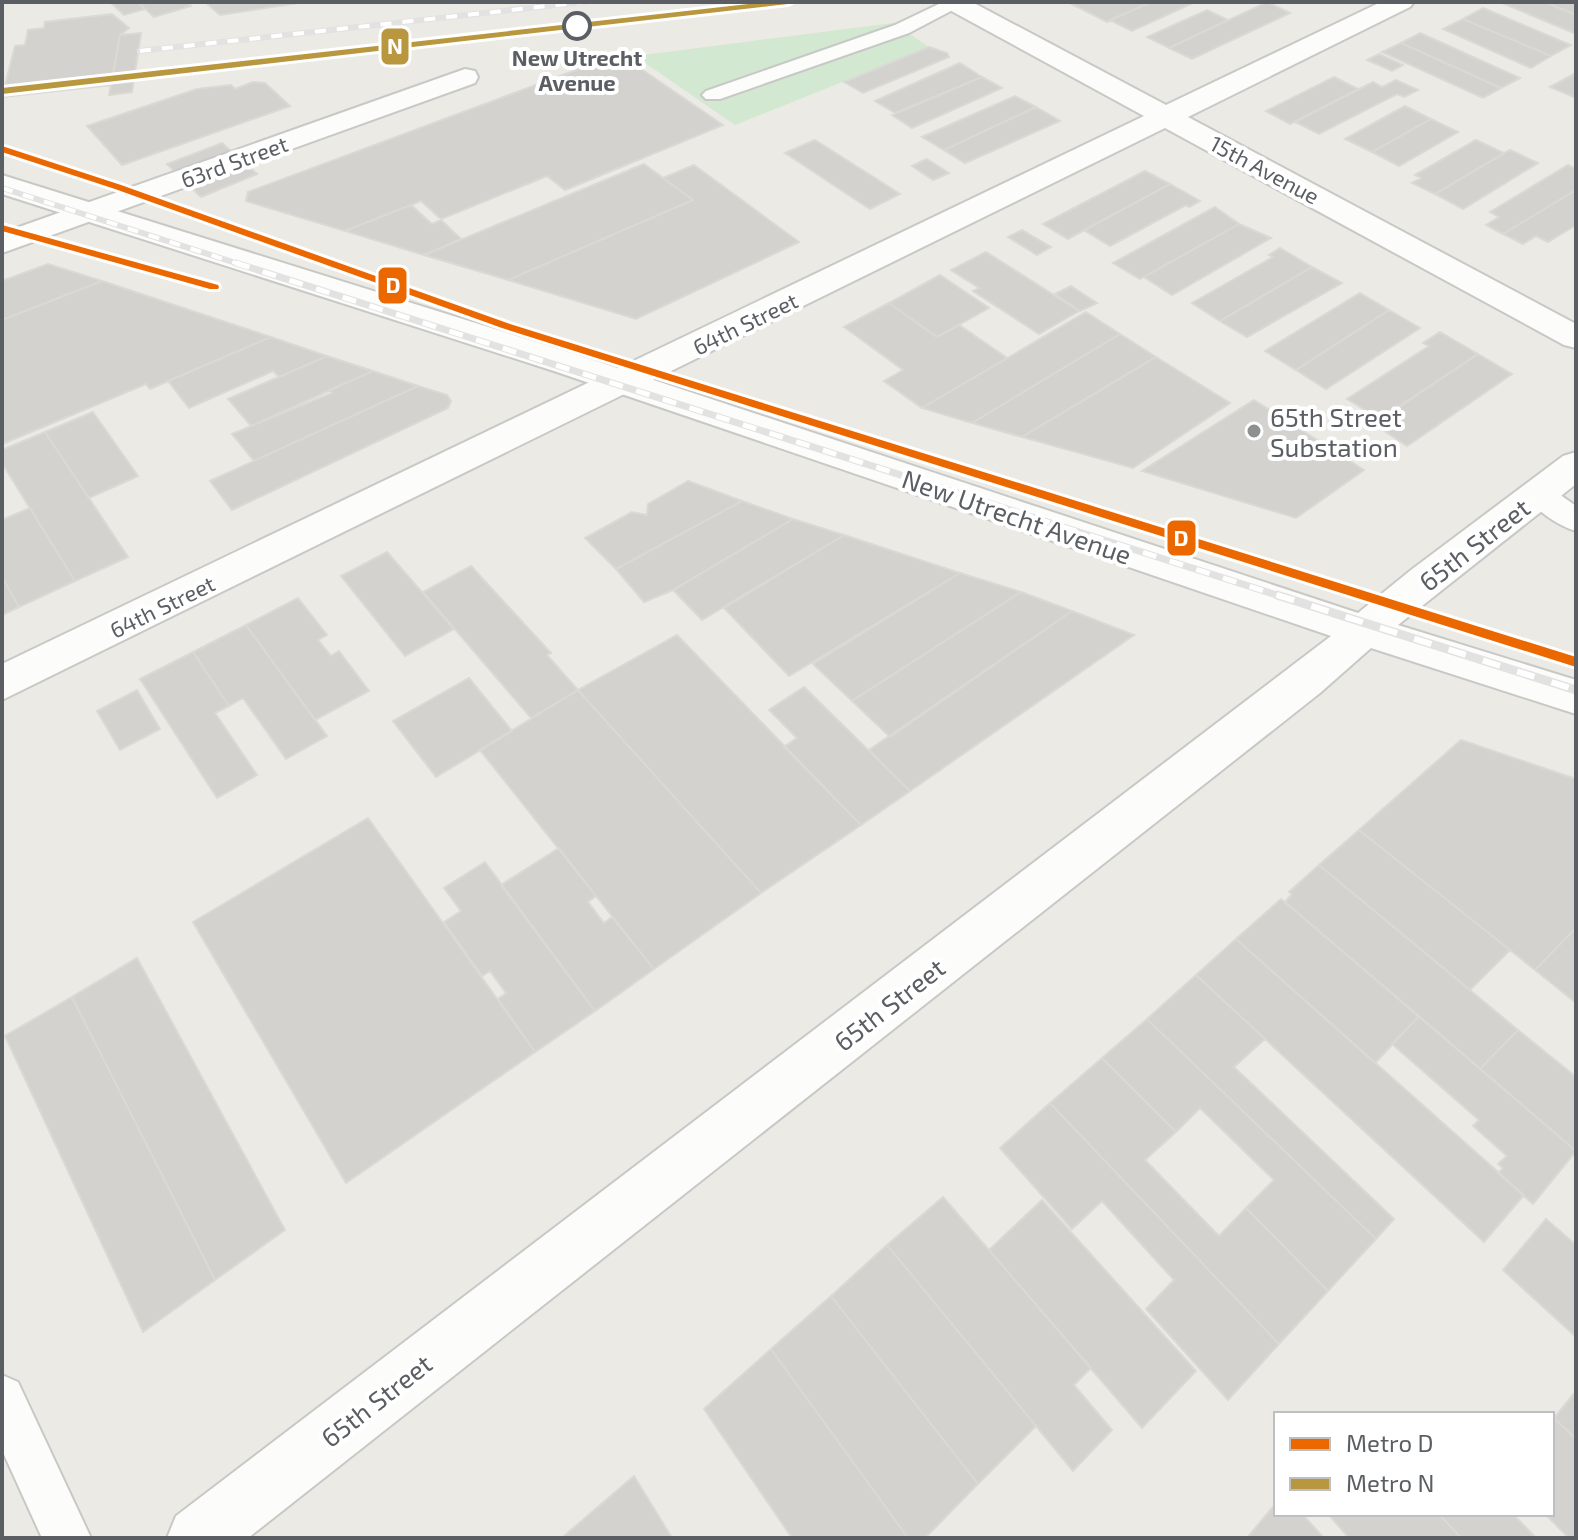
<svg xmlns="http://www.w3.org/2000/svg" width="1578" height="1540" viewBox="0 0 1578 1540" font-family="'Exo 2',sans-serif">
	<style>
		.green { fill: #d2e8d0 }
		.building { fill: #d3d2cf; stroke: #dad9d4; stroke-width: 2 }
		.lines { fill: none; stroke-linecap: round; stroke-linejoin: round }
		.lane-casing { stroke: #c8c8c7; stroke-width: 4 }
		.street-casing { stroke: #c8c8c7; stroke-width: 4 }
		.secondary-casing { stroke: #c8c8c7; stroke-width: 4 }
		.path { stroke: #c8ccca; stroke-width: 3; stroke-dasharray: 5 3; stroke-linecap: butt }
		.lane { fill: #fcfcfb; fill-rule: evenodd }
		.street { fill: #fcfcfb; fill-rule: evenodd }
		.secondary { fill: #fcfcfb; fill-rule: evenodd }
		.rail-far2-casing { stroke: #e2e2e2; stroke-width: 6 }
		.rail-far1-casing { stroke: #e2e2e2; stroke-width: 7 }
		.rail-casing { stroke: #e2e2e2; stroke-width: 9 }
		.rail-far2 { stroke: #fff; stroke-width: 4; stroke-dasharray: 11; stroke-linecap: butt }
		.rail-far1 { stroke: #fff; stroke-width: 5; stroke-dasharray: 14; stroke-linecap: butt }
		.rail { stroke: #fff; stroke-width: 6; stroke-dasharray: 18; stroke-linecap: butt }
		.metro-1-casing { stroke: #fff; stroke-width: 6 }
		.metro-2-casing { stroke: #fff; stroke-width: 6 }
		.metro-1 { fill: #eb6800; fill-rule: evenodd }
		.metro-2 { fill: #b8973f; fill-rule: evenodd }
		.stop-dot { fill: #fff; stroke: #5b5f64; stroke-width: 4 }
		.poi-dot { fill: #8d9091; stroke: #fff; stroke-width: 3 }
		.labels { text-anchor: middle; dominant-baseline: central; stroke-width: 8; stroke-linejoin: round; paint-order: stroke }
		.far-stop-label { font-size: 22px; font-weight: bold; fill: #5b5f64; stroke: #fff }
		.far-street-label { font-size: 22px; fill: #5b5f64; stroke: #fff }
		.poi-label { font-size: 26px; fill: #5b5f64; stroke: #fff; text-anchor: start }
		.street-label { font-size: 26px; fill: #5b5f64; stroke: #fff }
		.line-badge { stroke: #fff; stroke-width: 3 }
		.badge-label { font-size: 22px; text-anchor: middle; font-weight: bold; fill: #fff }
	</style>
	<rect width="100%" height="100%" fill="#ebeae5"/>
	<path class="green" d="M893 23 929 47 735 125 635 56Z"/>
	<path class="building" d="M110 2H138L145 9 124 15Z
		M138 2H187L191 6 154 17Z
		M205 2H305L220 15Z
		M1068 2H1151L1107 22Z
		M1151 2H1195L1132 31 1110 20Z
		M1267 2 1290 13 1192 59 1169 48Z
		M1500 2H1545L1576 15V34Z
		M1545 2H1576V15Z
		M1483 8 1571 45 1551 56 1463 19Z
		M1207 10 1228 20 1169 48 1147 37Z
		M112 14 129 28 120 35 111 85 2 97 15 46 25 45 28 30 44 28 45 22Z
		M1463 19 1551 56 1531 68 1443 29Z
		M141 33 132 92 109 95 120 35Z
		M1420 33 1520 78 1501 88 1401 43Z
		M1401 43 1501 88 1483 98 1382 52Z
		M929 47 947 53 949 57 863 93 844 82Z
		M1379 54 1403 65 1392 71 1367 60Z
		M631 62 723 125 565 190 547 176 441 219 421 201 345 231 246 201 248 192 587 66Z
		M960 63 982 77 895 113 875 101Z
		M1576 73V98L1550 87Z
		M982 77 1002 88 912 128 892 115Z
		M1334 77 1358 89 1290 124 1266 111Z
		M1396 80 1418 90 1404 97 1397 94 1319 134 1295 122 1373 82 1382 87Z
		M253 82 265 83 290 106 122 165 87 126 197 89 231 85 235 89Z
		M1015 96 1036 107 944 150 922 137Z
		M1405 106 1431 119 1372 152 1345 139Z
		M1036 107 1060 121 965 163 944 150Z
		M1431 119 1458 132 1399 166 1372 152Z
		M815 140 900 194 870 209 785 153Z
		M1476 140 1504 153 1435 194 1412 183 1421 178 1415 175Z
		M222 143 257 174 201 197 167 164Z
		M1510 150 1538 163 1463 209 1435 194Z
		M927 159 949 173 933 180 912 166Z
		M644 164 693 200 508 280 424 255Z
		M694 165 799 242 636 319 508 280 693 200 663 178Z
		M1568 165 1576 169V190L1503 234 1486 225 1499 217 1490 212Z
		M1145 171 1170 184 1068 239 1043 224Z
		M1170 184 1200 201 1189 207 1186 205 1110 246 1084 230Z
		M1576 190V225L1548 242 1536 236 1523 244 1503 234Z
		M411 205 432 224 441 220 461 239 424 255 345 231Z
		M1215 207 1239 224 1140 279 1113 263Z
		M1239 224 1271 238 1172 295 1144 277Z
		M1022 230 1051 247 1037 255 1008 237Z
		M1280 248 1312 267 1220 321 1192 303 1273 257 1269 255Z
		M986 252 1079 311 1039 334 973 291 979 288 951 270Z
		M48 264 102 281 2 320V281Z
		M1312 267 1342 283 1247 337 1220 321Z
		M940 275 989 308 937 337 889 303Z
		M102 281 271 337 150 389 146 384 5 443 2 438V320Z
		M1071 286 1097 303 1080 311 1055 294Z
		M1360 293 1389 310 1296 370 1265 351Z
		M889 303 937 337 959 325 1007 358 922 408 884 381 903 370 844 327Z
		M1389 310 1420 328 1326 389 1296 370Z
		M1086 312 1120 334 972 423 922 408Z
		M1440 332 1478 354 1380 419 1347 399 1429 346 1423 343Z
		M1120 334 1156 357 1022 437 972 423Z
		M271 337 327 356 279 377 273 371 189 408 168 381Z
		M1478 354 1512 374 1407 446 1374 424Z
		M327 356 373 371 251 426 228 399Z
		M1156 357 1230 403 1133 468 1022 437Z
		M373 371 418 386 254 461 232 434 332 393 329 390Z
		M418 386 447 395 451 401 448 408 232 510 210 481Z
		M1254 400 1364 470 1296 518 1142 471Z
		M93 412 138 476 89 498 45 432Z
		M45 432 128 557 75 581 2 463V450Z
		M688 481 742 501 616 569 585 538 632 512 647 515 648 504Z
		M742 501 793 519 673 590 644 602 616 569Z
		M30 508 75 581 19 607 2 577V520Z
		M793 519 844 535 702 620 673 590Z
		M844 535 960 573 789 676 724 608Z
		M387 552 454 629 405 656 341 576Z
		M471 566 551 653 547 655 578 690 531 718 423 592Z
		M960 573 1021 592 852 701 813 664Z
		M2 577 19 607 2 615Z
		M1021 592 1072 611 890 737 852 701Z
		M298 598 327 635 318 640 331 656 339 651 369 691 315 720 246 625Z
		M1072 611 1134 635 910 791 869 750Z
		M246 625 327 736 286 759 243 698 229 706 193 652Z
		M677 635 861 825 761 893 578 690Z
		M193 652 229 706 215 713 257 775 217 798 140 679Z
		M469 678 512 731 436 777 393 721Z
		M804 687 910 791 861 825 784 747 797 738 769 710Z
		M137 690 160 729 120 750 97 711Z
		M578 690 761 893 654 969 480 750Z
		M1461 740 1576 779V928L1535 970 1359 830Z
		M368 818 535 1052 346 1183 193 922Z
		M1359 830 1510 950 1470 990 1319 865Z
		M559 848 596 896 588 902 604 923 612 917 654 969 595 1011 501 885Z
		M485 862 595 1011 535 1052 498 999 506 993 490 971 482 976 444 922 461 911 444 888Z
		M1319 865 1518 1030 1480 1069 1285 902 1292 894 1289 892Z
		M1281 899 1419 1016 1375 1063 1236 939Z
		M1576 928V1003L1535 970Z
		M1236 939 1524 1195 1484 1242 1196 975Z
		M137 958 285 1230 215 1280 72 997Z
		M1196 975 1265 1039 1234 1067 1394 1219 1376 1239 1147 1019Z
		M72 997 215 1280 143 1332 5 1036Z
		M1419 1016 1576 1151 1533 1204 1498 1173 1503 1168 1498 1164 1507 1156 1473 1126 1479 1120 1392 1044Z
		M1147 1019 1376 1239 1328 1291 1246 1208 1274 1180 1200 1108 1176 1132 1102 1058Z
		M1518 1030 1576 1077V1151L1480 1069Z
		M1102 1058 1176 1132 1145 1160 1219 1236 1246 1208 1328 1291 1279 1344 1050 1103Z
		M1050 1103 1279 1344 1228 1400 1146 1309 1174 1280 1102 1201 1072 1229 1000 1148Z
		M943 1197 1091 1368 1074 1385 1112 1430 1073 1471 887 1245Z
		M1042 1200 1196 1371 1142 1428 989 1250Z
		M1546 1219 1576 1245V1337L1503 1270Z
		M887 1245 1036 1426 978 1484 831 1296Z
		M831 1296 978 1484 925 1538H908L771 1349Z
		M771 1349 908 1538H792L704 1409Z
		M1576 1391V1439L1554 1418Z
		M1554 1418 1576 1439V1538H1569L1545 1514H1552Z
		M634 1476 672 1538H566L564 1536Z
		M1276 1503V1514H1302L1324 1538H1247Z
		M1328 1514H1439L1461 1538H1349Z
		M1439 1514H1513L1536 1538H1461Z"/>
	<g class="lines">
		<defs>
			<path id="lane" d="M943 2 966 3 909 33 720 99H706L702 95 706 91 895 25Z
				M1539 484 1549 487 1576 506V531C1559 526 1534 510 1525 494L1529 487Z
				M2 1375 18 1382 91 1538H42L2 1450Z"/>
			<path id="street" d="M940 2H972L1166 105 1381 2H1414L1410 7 1188 117 1576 324V348L1564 345 1165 128 2 700V664L1144 116 944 7Z
				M465 69 475 71 478 77 475 83 2 253V233Z"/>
			<path id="secondary" d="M2 175 578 355 1358 613 1411 570 1563 456 1576 452V484L1398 625 1576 680V714L1371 648 1320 693 248 1538H167L176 1516 1331 636 554 371 2 194Z"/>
		</defs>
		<use href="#lane" class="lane-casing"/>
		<use href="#street" class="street-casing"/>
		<use href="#secondary" class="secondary-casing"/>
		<path class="path" d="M2 89 13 88"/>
		<use href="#lane" class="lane"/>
		<use href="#street" class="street"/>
		<use href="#secondary" class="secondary"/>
		<defs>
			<path id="rail-far2" d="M140 51 584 2
				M2 188 242 265"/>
			<path id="rail-far1" d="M236 263 1283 597"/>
			<path id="rail" d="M1277 595 1576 690"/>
		</defs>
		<use href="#rail-far2" class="rail-far2-casing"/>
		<use href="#rail-far1" class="rail-far1-casing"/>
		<use href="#rail" class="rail-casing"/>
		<use href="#rail-far2" class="rail-far2"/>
		<use href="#rail-far1" class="rail-far1"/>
		<use href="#rail" class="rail"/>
		<defs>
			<path id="metro-1" d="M2 146 121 185 510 324 1576 657V667L502 328 115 189 2 152Z
				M2 225 218 285 219 287 218 289H210L2 231Z"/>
			<path id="metro-2" d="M767 2H792L788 4 2 94V88Z"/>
		</defs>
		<use href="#metro-1" class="metro-1-casing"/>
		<use href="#metro-2" class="metro-2-casing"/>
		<use href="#metro-1" class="metro-1"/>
		<use href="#metro-2" class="metro-2"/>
	</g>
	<circle class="stop-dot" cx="577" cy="26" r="13"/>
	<circle class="poi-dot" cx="1254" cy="431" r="8"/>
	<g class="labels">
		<g class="far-stop-label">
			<text x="577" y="57">New Utrecht<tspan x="577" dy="25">Avenue</tspan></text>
		</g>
		<g class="far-street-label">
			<text transform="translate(234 161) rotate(-20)">63rd Street</text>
			<text transform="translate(1265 169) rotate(28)">15th Avenue</text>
			<text transform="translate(745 323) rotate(-26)">64th Street</text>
			<text transform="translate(162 606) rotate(-26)">64th Street</text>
		</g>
		<g class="poi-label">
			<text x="1270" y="416">65th Street<tspan x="1270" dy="30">Substation</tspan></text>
		</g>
		<g class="street-label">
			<text transform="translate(1017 516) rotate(19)">New Utrecht Avenue</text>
			<text transform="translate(1474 544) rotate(-38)">65th Street</text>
			<text transform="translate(889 1004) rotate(-38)">65th Street</text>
			<text transform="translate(376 1400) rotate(-38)">65th Street</text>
		</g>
	</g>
	<g class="line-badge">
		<rect x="380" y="27" width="30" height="39" rx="8" fill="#b8973f"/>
		<rect x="377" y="266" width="31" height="39" rx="8" fill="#eb6800"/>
		<rect x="1166" y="519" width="31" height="38" rx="8" fill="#eb6800"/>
	</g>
	<g class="badge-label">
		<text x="395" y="54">N</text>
		<text x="393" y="293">D</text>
		<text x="1181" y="546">D</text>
	</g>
	<rect width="1578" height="1540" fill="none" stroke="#5b5f64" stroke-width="8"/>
	<rect x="1274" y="1412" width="280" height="104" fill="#ffffff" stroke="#bdbfc1" stroke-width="2"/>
	<rect x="1290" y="1438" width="40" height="12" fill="#eb6800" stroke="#bdbfc1" stroke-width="2"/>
	<text x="1346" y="1452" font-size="24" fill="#5b5f64">Metro D</text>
	<rect x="1290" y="1478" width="40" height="12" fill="#b8973f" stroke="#bdbfc1" stroke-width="2"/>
	<text x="1346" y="1492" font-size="24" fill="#5b5f64">Metro N</text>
</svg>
